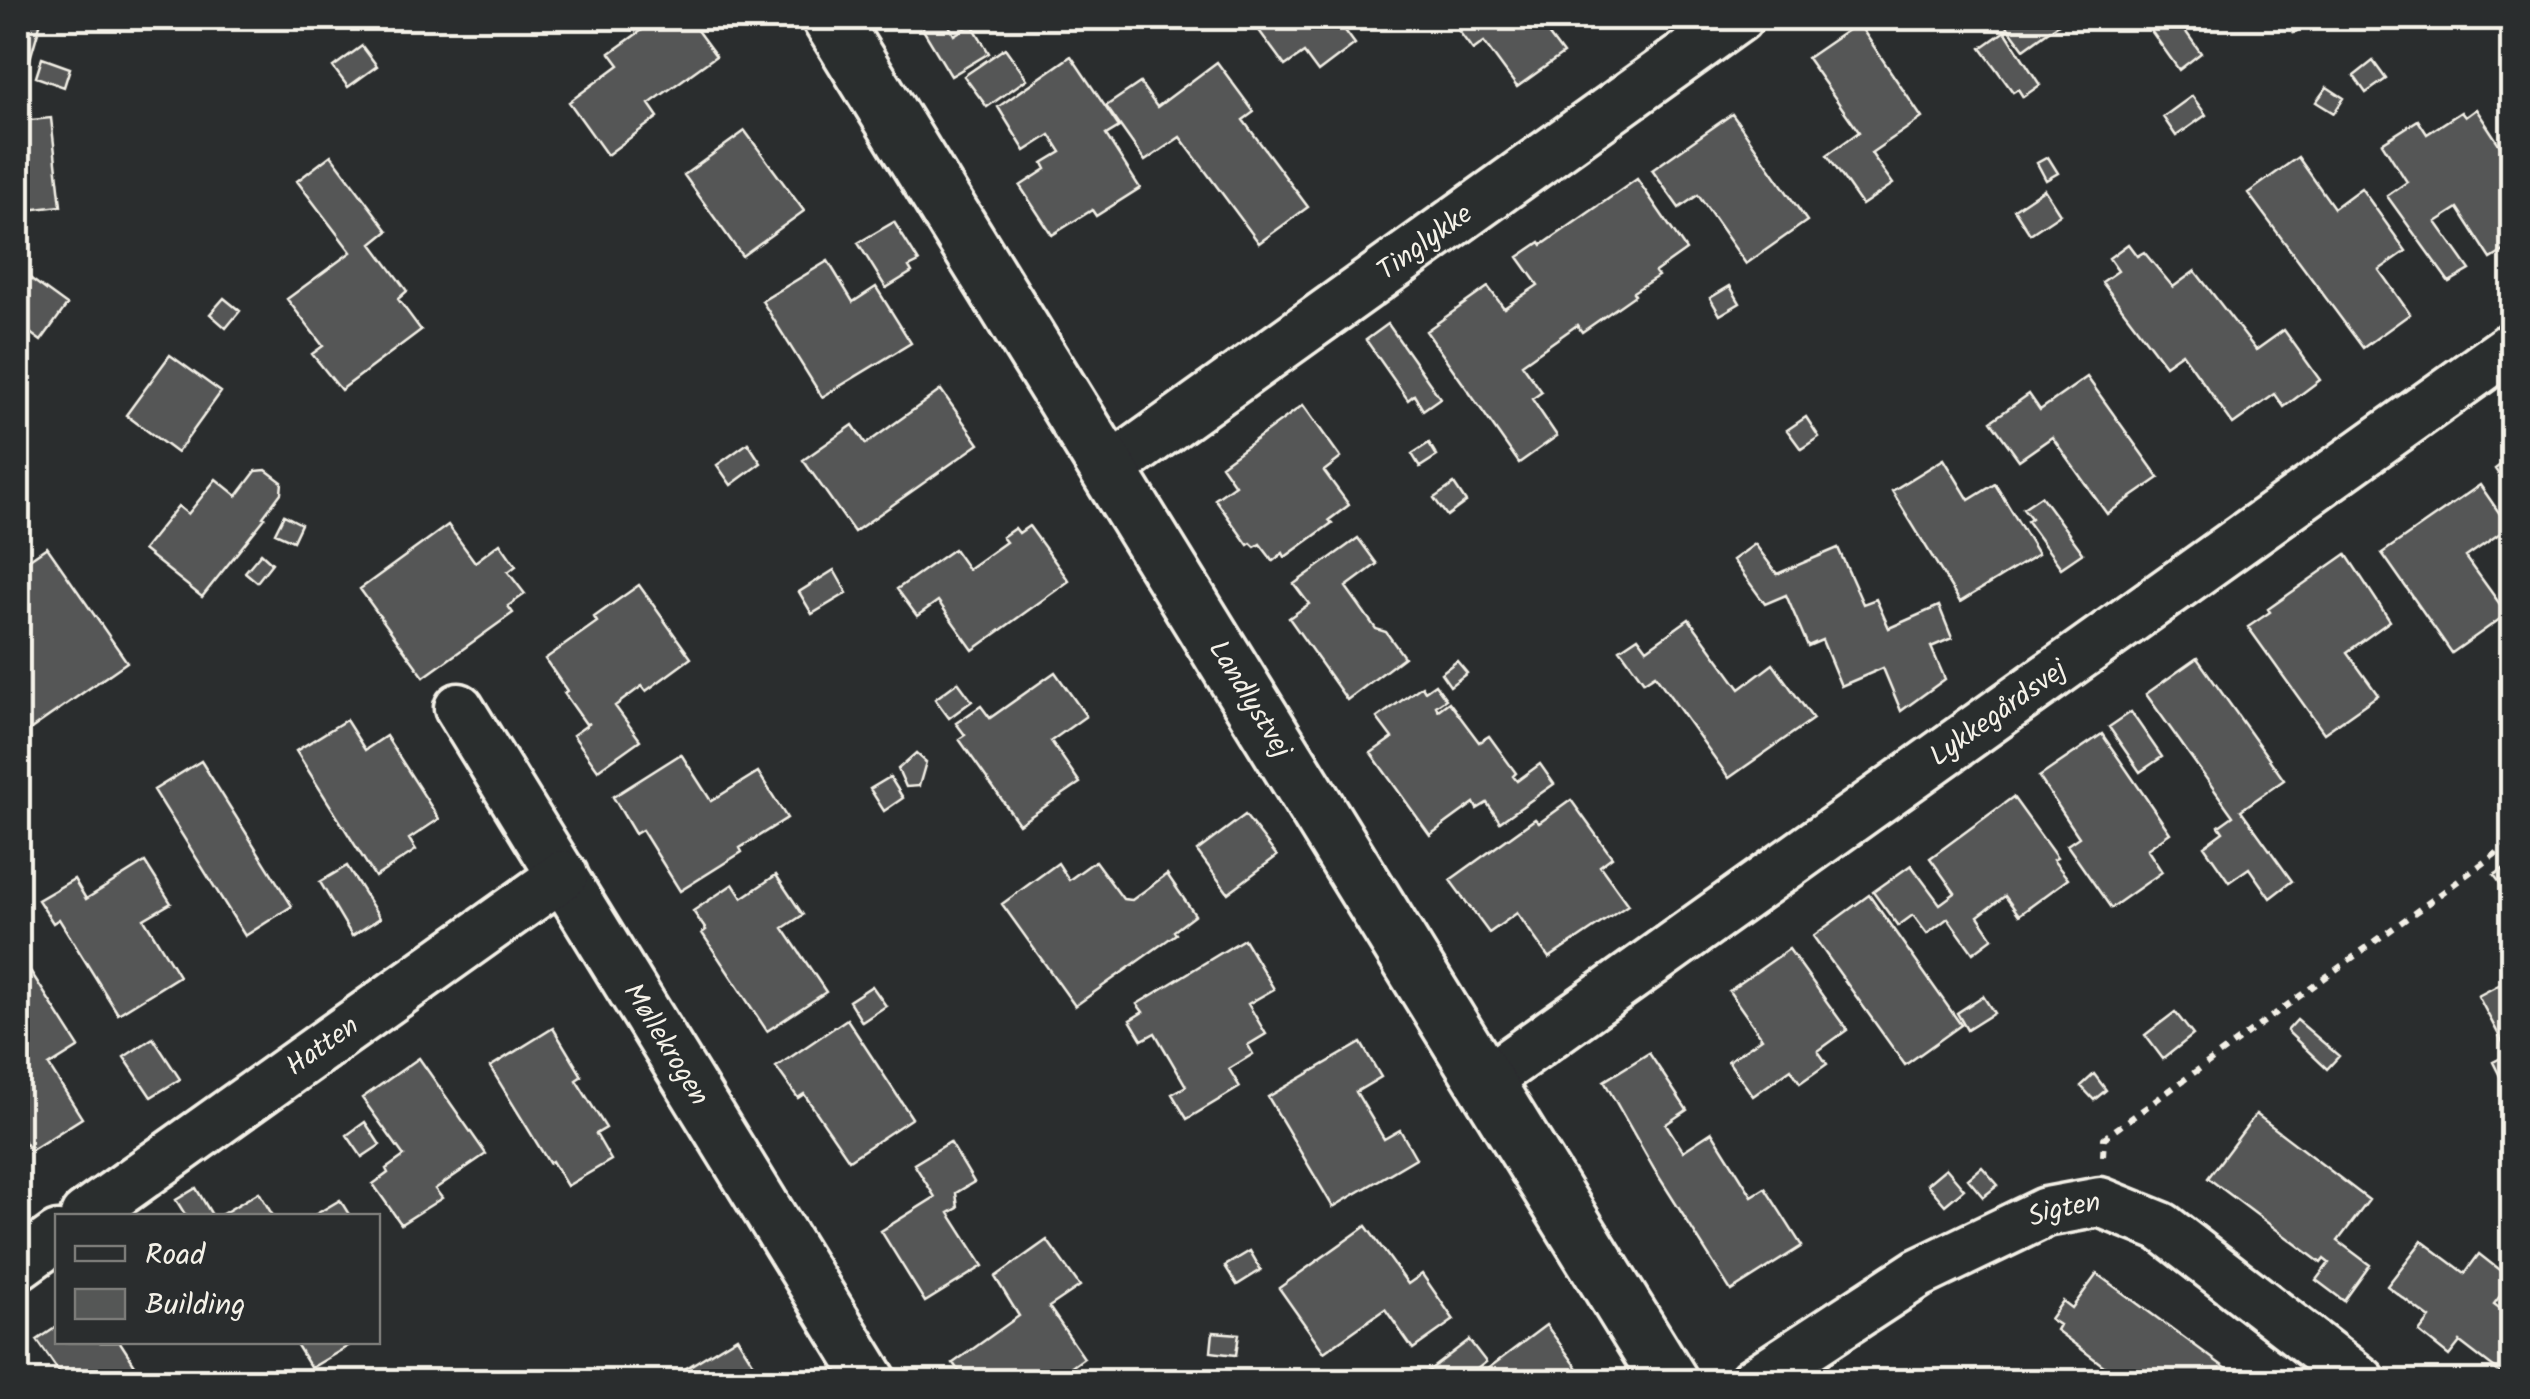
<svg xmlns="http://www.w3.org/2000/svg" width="2530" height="1399" viewBox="0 0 2530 1399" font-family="Kalam,sans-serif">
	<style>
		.building { fill: #555756; stroke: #f4f1e8; stroke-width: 2.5 }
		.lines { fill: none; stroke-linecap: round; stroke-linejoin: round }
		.street-casing { stroke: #f4f1e8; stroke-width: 55 }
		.secondary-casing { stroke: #f4f1e8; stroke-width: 62 }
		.path { stroke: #f4f1e8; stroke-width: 6; stroke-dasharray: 8 8; stroke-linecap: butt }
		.street { stroke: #2a2d2e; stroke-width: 48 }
		.secondary { stroke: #2a2d2e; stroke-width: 55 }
		.labels { text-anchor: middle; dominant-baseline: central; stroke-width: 8; stroke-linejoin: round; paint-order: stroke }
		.street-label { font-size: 28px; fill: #f4f1e8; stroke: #2a2d2e }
	</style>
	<rect width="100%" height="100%" fill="#2a2d2e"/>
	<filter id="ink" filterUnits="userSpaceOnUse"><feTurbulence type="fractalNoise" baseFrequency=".01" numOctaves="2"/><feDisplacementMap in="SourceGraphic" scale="20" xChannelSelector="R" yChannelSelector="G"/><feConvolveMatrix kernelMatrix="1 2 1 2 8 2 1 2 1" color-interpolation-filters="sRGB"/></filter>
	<g filter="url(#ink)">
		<path class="building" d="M18 18H42L30 59 18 55Z
			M659 18H688L716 56 649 104 658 117 607 155 569 102 619 65 610 53Z
			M920 18H950L952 21 948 23 954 35 972 24 989 53 951 76 922 28 925 25Z
			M1250 18H1352L1341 25 1355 44 1318 72 1304 53 1285 66Z
			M1449 18H1536L1563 54 1517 87 1484 42 1473 50Z
			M2001 18H2067L2024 49Z
			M2142 18H2176L2201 53 2179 70Z
			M2285 18H2313L2314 19 2294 33Z
			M1858 23 1922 118 1871 153 1893 184 1862 205 1827 155 1859 132 1807 58Z
			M2005 31 2040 85 2023 97 2018 89 2013 92 1981 48Z
			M362 46 377 66 348 87 333 67Z
			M1005 48 1027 79 987 107 964 76Z
			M1071 56 1119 127 1106 135 1140 188 1096 216 1092 210 1052 235 1020 186 1046 169 1043 163 1061 152 1050 135 1025 151 998 107Z
			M42 58 70 68 64 87 36 77Z
			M2373 61 2386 79 2366 93 2354 76Z
			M1217 62 1254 112 1243 120 1308 207 1259 243 1180 137 1145 161 1106 106 1140 83 1157 107Z
			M2327 87 2344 98 2334 113 2316 102Z
			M2192 96 2206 115 2176 136 2163 117Z
			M2476 109 2503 150 2512 144V246L2491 259 2458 208 2436 222 2470 270 2449 282 2387 196 2407 182 2382 143 2418 120 2427 134 2461 112 2465 117Z
			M30 111 31 120 51 118 61 206 18 211V112Z
			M1732 114 1807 221 1746 264 1698 195 1679 208 1652 170Z
			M745 131 804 211 742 256 684 175Z
			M331 155 388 231 372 244 407 291 398 299 421 330 341 390 312 354 323 346 287 299 351 252 297 181Z
			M2048 157 2058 173 2046 180 2037 163Z
			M2298 157 2334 208 2361 188 2406 251 2379 270 2410 314 2363 348 2248 193Z
			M1637 179 1686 250 1655 272 1658 276 1633 292 1635 295 1582 332 1577 325 1522 364 1542 392 1532 399 1557 436 1519 463 1426 331 1488 287 1504 308 1538 285 1518 257 1540 242 1542 245Z
			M2044 189 2060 214 2030 234 2014 209Z
			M894 222 919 262 909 267 912 272 886 288 858 243Z
			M2128 244 2137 256 2144 252 2173 287 2195 271 2256 350 2284 330 2320 380 2284 407 2275 394 2233 424 2182 353 2165 365 2102 282 2118 271 2109 258Z
			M828 261 853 302 876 287 911 343 822 397 762 301Z
			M27 276 67 305 41 341 18 324V289Z
			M1730 286 1740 303 1720 315 1710 298Z
			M224 298 240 311 226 328 210 314Z
			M1388 324 1440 398 1423 410 1414 395 1408 400 1366 340Z
			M170 355 221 392 177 453 126 415Z
			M2087 377 2159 478 2107 514 2052 437 2019 460 1991 421 2029 394 2040 410Z
			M941 390 979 444 854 532 803 460 853 425 866 444Z
			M1303 405 1341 458 1324 471 1349 505 1329 520 1332 523 1285 557 1283 553 1273 561 1260 544 1255 547 1251 543 1248 545 1215 499 1235 485 1221 465Z
			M1806 417 1819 437 1801 449 1787 430Z
			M748 443 761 463 731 485 717 465Z
			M1429 443 1437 456 1420 467 1412 454Z
			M2512 456V494L2495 469Z
			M1944 459 1969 500 1995 484 2038 554 1960 602 1892 491Z
			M266 470 282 482 281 493 263 517 265 518 202 597 143 550 178 506 188 514 216 479 237 496 256 471Z
			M1454 484 1466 502 1447 516 1434 498Z
			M2480 485 2509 527 2466 557 2507 614 2452 653 2382 553Z
			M2041 496 2083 553 2061 568 2027 521 2031 518 2023 508Z
			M284 515 301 524 293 541 275 533Z
			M448 525 475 562 500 543 516 566 508 572 525 594 508 606 513 613 424 677 360 589Z
			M1029 526 1069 581 973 650 938 601 917 616 897 589 954 549 968 569 1006 542 1002 537 1015 528 1019 533Z
			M1358 538 1377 564 1346 587 1376 629 1386 632 1404 657 1347 700 1289 618 1309 604 1294 584Z
			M1755 544 1777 574 1838 548 1863 604 1876 599 1889 628 1939 606 1952 638 1931 647 1945 679 1901 711 1883 668 1841 686 1822 640 1808 646 1786 595 1765 604 1733 560Z
			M47 547 127 662 18 738V567Z
			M261 553 272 563 257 582 245 572Z
			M2346 554 2390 621 2347 652 2378 695 2324 733 2248 627 2270 612 2268 609Z
			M834 570 847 593 812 614 799 592Z
			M639 585 691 658 646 691 642 686 615 706 640 740 598 770 573 735 590 723 586 724 564 693 567 691 545 659 597 622 594 617Z
			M1689 619 1740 689 1773 664 1813 719 1729 778 1655 675 1644 682 1620 649 1638 637 1647 649Z
			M2197 658 2284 780 2241 810 2292 881 2270 898 2249 868 2229 882 2204 846 2223 832 2219 826 2233 816 2146 694Z
			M1457 661 1467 673 1450 686 1441 673Z
			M1055 672 1086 716 1051 741 1080 783 1019 824 959 739 965 735 956 723 981 706 990 718Z
			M958 682 972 701 949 718 935 699Z
			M1435 684 1446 699 1436 706 1438 710 1449 702 1479 742 1489 736 1516 773 1513 776 1517 781 1540 764 1554 784 1500 822 1487 803 1477 809 1474 803 1430 835 1371 753 1392 738 1377 718 1422 686 1425 691Z
			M2131 712 2162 757 2140 772 2109 727Z
			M346 720 365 750 386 736 439 819 409 839 416 850 375 877 296 751Z
			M2102 734 2170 833 2147 849 2162 872 2111 908 2067 845 2079 837 2039 777Z
			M916 753 926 762 919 786 906 787 898 769Z
			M681 754 711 801 758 772 787 818 740 848 742 852 680 891 642 830 635 834 613 797Z
			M201 761 292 906 245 936 154 790Z
			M890 777 903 798 884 811 870 789Z
			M2013 797 2057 858 2053 860 2068 879 2019 915 2005 896 1978 916 1993 938 1973 953 1948 918 1927 934 1913 915 1898 926 1873 892 1911 865 1940 904 1955 893 1930 858Z
			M1571 800 1612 857 1600 866 1628 905 1549 958 1517 913 1489 933 1450 880 1535 819 1539 823Z
			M1245 815 1277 856 1228 893 1197 851Z
			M1095 861 1123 899 1132 900 1167 874 1195 915 1174 931 1176 934 1075 1006 1002 904 1058 863 1069 880Z
			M145 862 171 903 144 919 179 976 118 1014 59 919 53 923 38 900 74 879 86 899Z
			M2512 863V894L2510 896 2494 875Z
			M347 866 380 918 352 936 320 882Z
			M776 875 803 915 783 928 826 992 767 1031 702 933 706 930 693 911 733 884 742 898Z
			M1869 895 1961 1025 1905 1065 1813 936Z
			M1244 939 1274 989 1248 1004 1266 1034 1248 1045 1253 1054 1229 1069 1240 1087 1187 1119 1172 1094 1186 1086 1155 1033 1142 1040 1130 1020 1143 1012 1137 1004Z
			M1789 949 1847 1030 1818 1051 1827 1064 1800 1083 1791 1069 1753 1096 1728 1061 1762 1038 1729 991Z
			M31 972 79 1047 49 1066 82 1118 30 1151 18 1132V981Z
			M2512 978V1100L2493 1062 2509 1054 2478 996Z
			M872 986 886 1006 862 1022 849 1001Z
			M1983 996 1994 1013 1967 1030 1957 1013Z
			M2175 1012 2193 1035 2163 1059 2145 1035Z
			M847 1019 912 1118 849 1160 804 1094 798 1098 776 1067Z
			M2297 1020 2339 1056 2327 1069 2287 1031Z
			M553 1028 582 1076 576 1080 606 1128 596 1134 611 1160 567 1186 552 1161 549 1163 490 1067Z
			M153 1038 180 1079 151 1097 124 1057Z
			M1361 1043 1381 1077 1356 1092 1384 1139 1400 1130 1416 1158 1333 1207 1268 1097Z
			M1649 1053 1687 1110 1666 1124 1683 1151 1712 1132 1752 1196 1765 1188 1802 1246 1731 1291 1654 1169 1604 1081Z
			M419 1058 486 1154 435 1189 442 1198 401 1224 373 1184 388 1173 386 1169 404 1156 362 1098Z
			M2094 1074 2106 1090 2094 1100 2081 1086Z
			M2256 1114 2369 1200 2338 1241 2370 1265 2344 1301 2316 1280 2329 1263 2324 1259 2321 1263 2208 1178Z
			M365 1122 380 1145 362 1157 347 1135Z
			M950 1142 974 1182 956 1193 958 1208 949 1213 983 1266 925 1302 881 1231 935 1197 914 1164Z
			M1982 1167 1998 1185 1983 1197 1968 1179Z
			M1946 1168 1964 1189 1945 1205 1927 1184Z
			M196 1188 212 1215 210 1216H186L176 1200Z
			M259 1192 273 1216H219Z
			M340 1200 350 1216H313Z
			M1366 1226 1408 1284 1422 1274 1454 1320 1413 1349 1385 1309 1324 1352 1279 1288Z
			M1047 1240 1080 1286 1049 1307 1084 1358 1055 1379 1057 1382H966L953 1363 1019 1316 995 1277Z
			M2422 1241 2465 1273 2479 1254 2512 1280 2494 1304 2502 1310 2512 1308V1382L2460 1342 2449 1356 2419 1332 2430 1318 2387 1286Z
			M1250 1251 1261 1270 1237 1285 1225 1266Z
			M2097 1274 2242 1380 2125 1382 2056 1330 2059 1325 2050 1319 2063 1301 2072 1308Z
			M1546 1325 1588 1382H1470Z
			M58 1326V1342H120L146 1382H66L37 1340Z
			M1213 1332 1239 1334 1236 1355 1211 1352Z
			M737 1337 765 1382H685L680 1372Z
			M1469 1340 1486 1362 1461 1382H1414Z
			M295 1342H355L311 1368Z"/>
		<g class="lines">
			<defs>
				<g id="street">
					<path id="s1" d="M1110 469 1738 18"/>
					<path id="s2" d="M459 708 873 1382"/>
					<path id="s3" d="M1486 1080 2512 346"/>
					<path id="s4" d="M85 1216 563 875"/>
					<path d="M18 1265 58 1236"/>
					<path id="s5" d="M1753 1382 1919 1273 2046 1212 2100 1202 2162 1227 2362 1382"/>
				</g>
				<g id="secondary">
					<path id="s6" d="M830 18 1670 1382"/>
				</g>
			</defs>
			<use href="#street" class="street-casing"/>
			<use href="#secondary" class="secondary-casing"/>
			<path class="path" d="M2103 1156 2104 1138 2512 842"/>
			<use href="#street" class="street"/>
			<use href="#secondary" class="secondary"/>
		</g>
	</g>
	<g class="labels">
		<g class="street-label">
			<text stroke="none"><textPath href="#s1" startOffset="388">Tinglykke</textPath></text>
			<text stroke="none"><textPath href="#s6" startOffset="800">Landlystvej</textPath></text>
			<text stroke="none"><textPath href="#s3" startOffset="630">Lykkegårdsvej</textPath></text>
			<text stroke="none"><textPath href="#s2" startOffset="395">Møllekrogen</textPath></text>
			<text stroke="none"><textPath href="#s4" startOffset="292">Hatten</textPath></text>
			<text stroke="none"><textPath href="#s5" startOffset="358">Sigten</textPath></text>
		</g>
	</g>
	<rect width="2530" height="1399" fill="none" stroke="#2a2d2e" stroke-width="60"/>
	<rect x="30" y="30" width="2470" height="1339" fill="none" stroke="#f4f1e8" stroke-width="4" filter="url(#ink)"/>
	<rect x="55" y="1214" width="325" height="130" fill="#2a2d2e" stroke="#7b7b78" stroke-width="2.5"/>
	<rect x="75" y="1246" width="50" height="15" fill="#2a2d2e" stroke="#7b7b78" stroke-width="2.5"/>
	<text x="145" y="1264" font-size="30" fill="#f4f1e8">Road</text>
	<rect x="75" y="1289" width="50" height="30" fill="#555756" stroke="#7b7b78" stroke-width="2.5"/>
	<text x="145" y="1314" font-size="30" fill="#f4f1e8">Building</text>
</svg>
